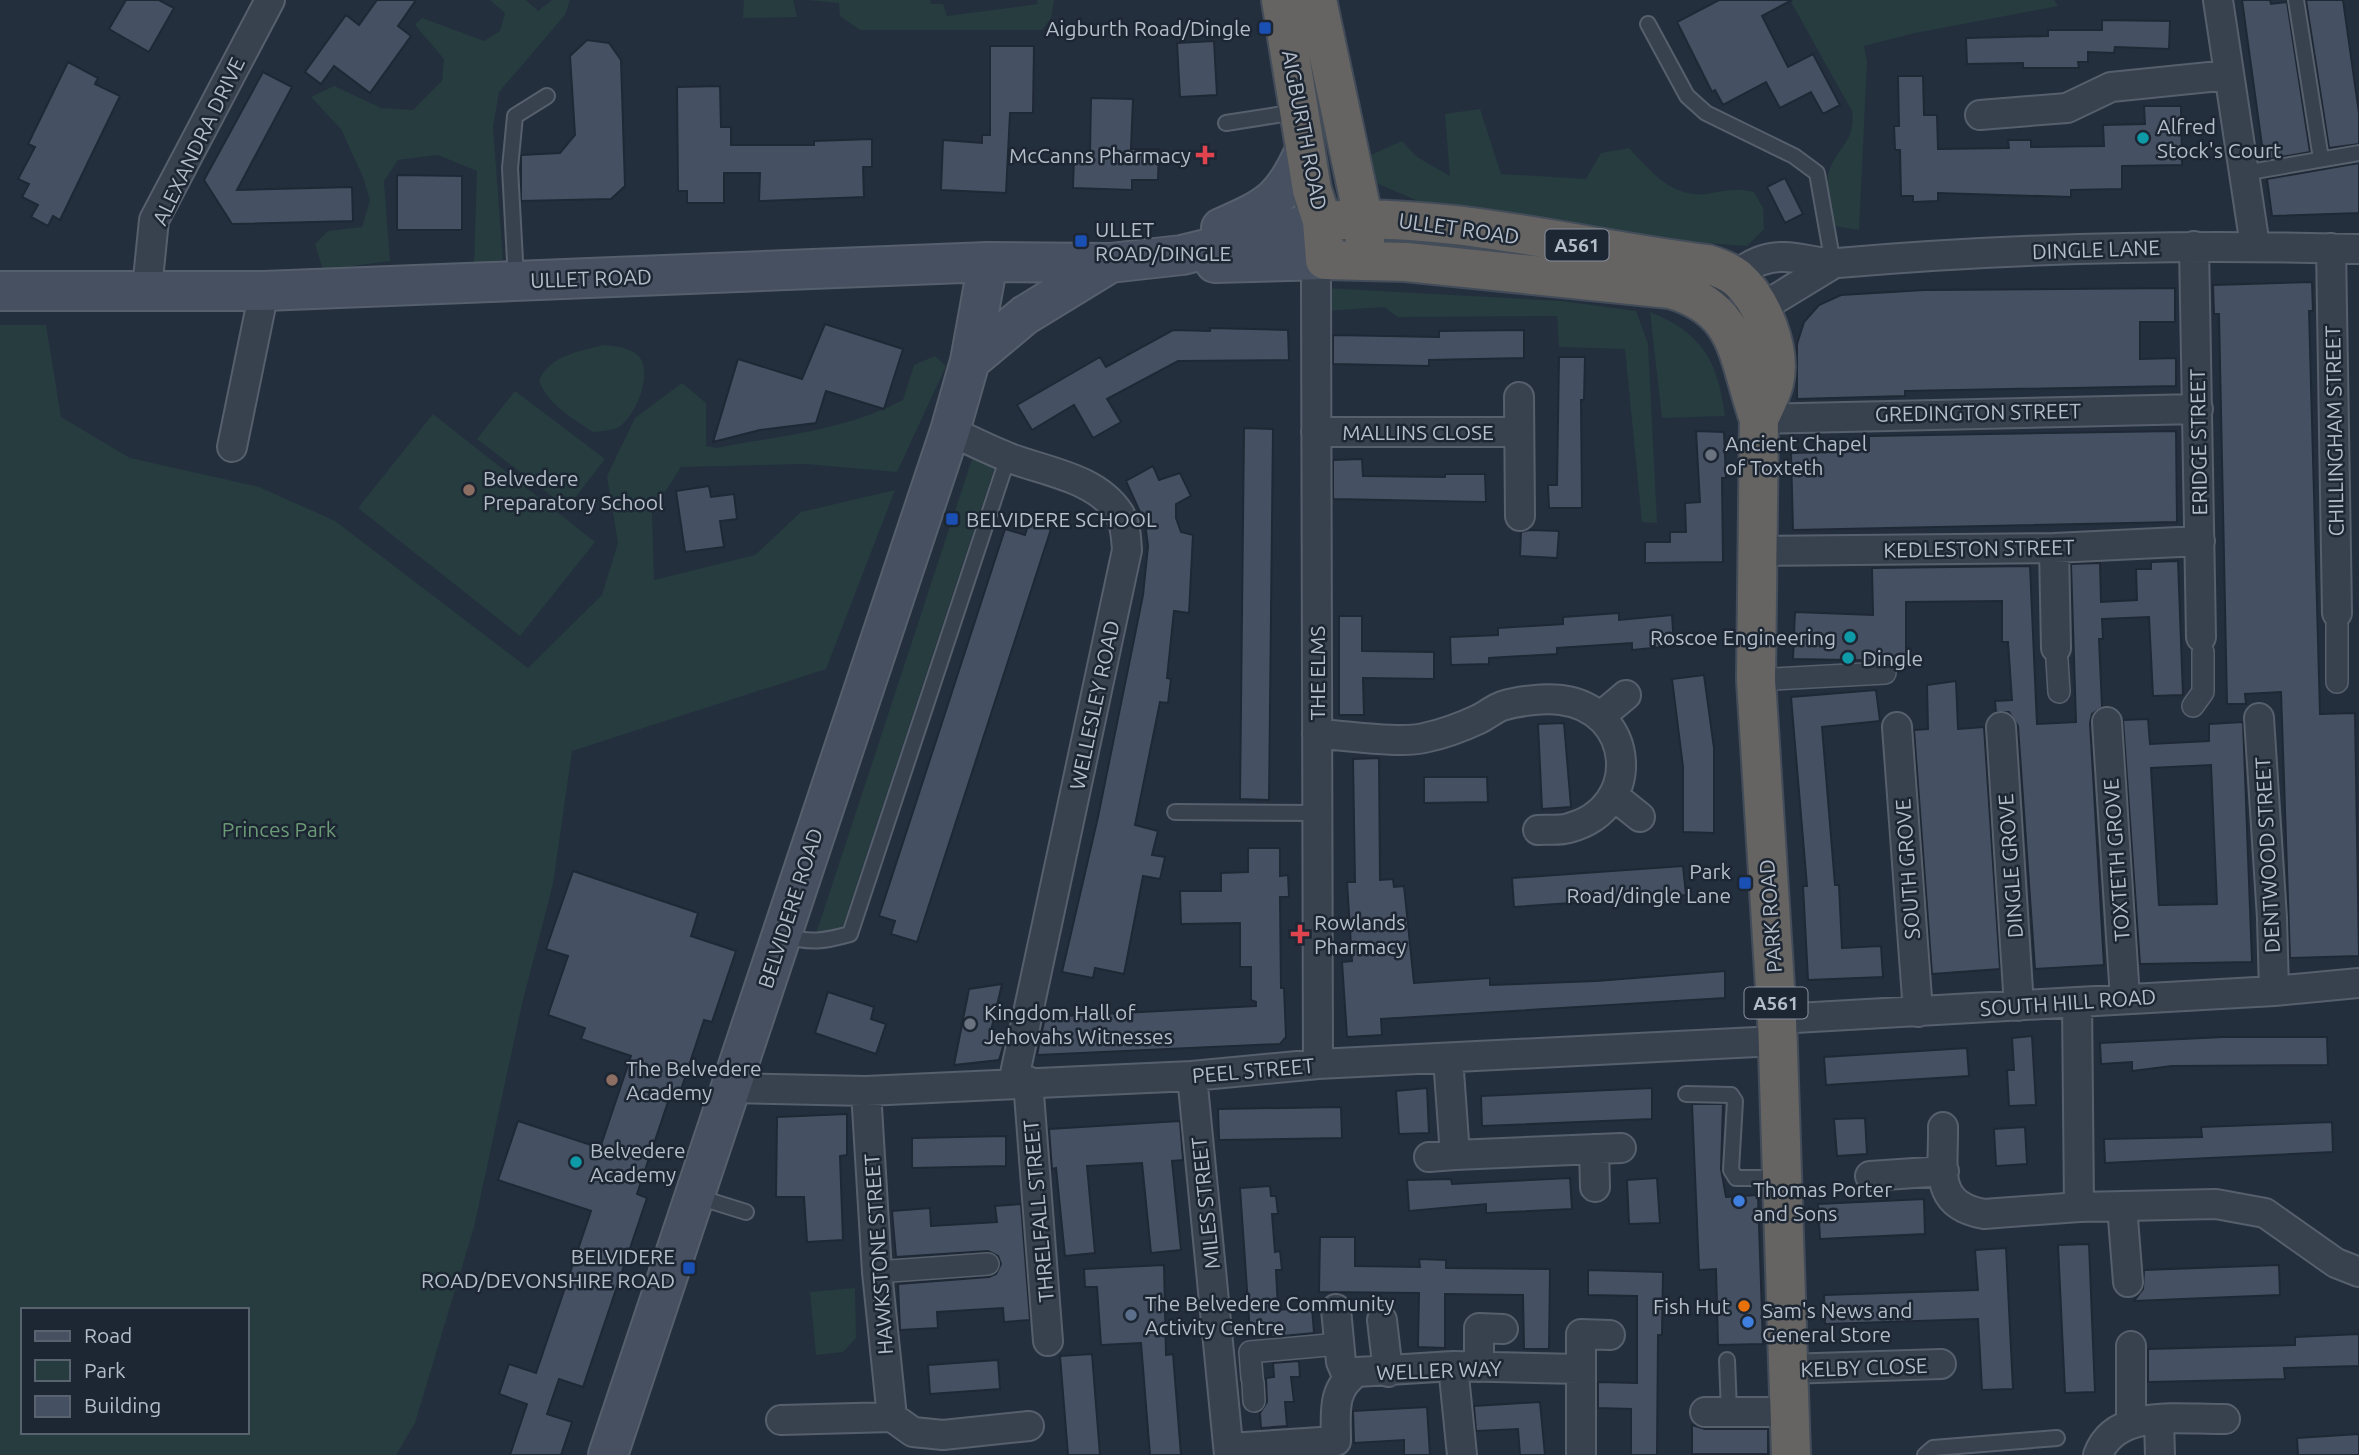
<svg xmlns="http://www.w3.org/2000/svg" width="2359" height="1455" viewBox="0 0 2359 1455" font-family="Ubuntu,sans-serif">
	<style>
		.green { fill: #263c3f; fill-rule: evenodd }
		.building { fill: #455162; stroke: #1f2835; stroke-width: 2; fill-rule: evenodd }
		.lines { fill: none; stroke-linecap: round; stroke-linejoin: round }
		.service-casing { stroke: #565f6c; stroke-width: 18 }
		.pedestrian-casing { stroke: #565f6c; stroke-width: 24 }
		.minor-casing { stroke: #565f6c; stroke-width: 32 }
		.secondary-casing { stroke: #565f6c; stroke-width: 42 }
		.trunk-casing { stroke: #434c59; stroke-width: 42 }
		.service { stroke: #38414e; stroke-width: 14 }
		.pedestrian { stroke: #38414e; stroke-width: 21 }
		.minor { stroke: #38414e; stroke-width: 28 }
		.secondary { stroke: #465061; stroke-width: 38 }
		.trunk { stroke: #656462; stroke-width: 38 }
		.transit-dot { fill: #1a4fb4; stroke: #1d2633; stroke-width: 2.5 }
		.culture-dot { fill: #0f9aa8; stroke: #1d2633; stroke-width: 2.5 }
		.health-dot { fill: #e0444e; stroke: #1d2633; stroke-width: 2.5 }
		.worship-dot { fill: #6b7280; stroke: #1d2633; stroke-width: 2.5 }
		.education-dot { fill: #8d6e63; stroke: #1d2633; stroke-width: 2.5 }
		.shop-dot { fill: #3f7fe0; stroke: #1d2633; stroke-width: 2.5 }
		.food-dot { fill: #e8710a; stroke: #1d2633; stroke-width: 2.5 }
		.service-dot { fill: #5c6f8a; stroke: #1d2633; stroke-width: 2.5 }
		.labels { text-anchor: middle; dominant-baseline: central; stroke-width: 5; stroke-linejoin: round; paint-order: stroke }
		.shield { fill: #1d2633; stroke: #878f9c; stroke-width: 2 }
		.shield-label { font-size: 19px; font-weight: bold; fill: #b4bcc9 }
		.poi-label { font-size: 21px; fill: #b4bcc9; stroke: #1d2633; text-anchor: start }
		.street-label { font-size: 21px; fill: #b4bcc9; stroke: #1d2633 }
		.park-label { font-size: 21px; fill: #6b9a76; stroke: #1d2633 }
	</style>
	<rect width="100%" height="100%" fill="#242f3e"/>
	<path class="green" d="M490 0H526L538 11 552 0H570L565 15 499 92 493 127 503 260 474 263 477 171 438 155 398 160 384 181 390 261 323 270 315 244 328 231 362 227 370 200 363 177 341 129 311 97 334 86 381 108 413 110 442 81 444 59 415 25 422 18 484 41 500 31 505 13Z
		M744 0H793L797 17 743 18Z
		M807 0H930L931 4H943L947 16 1038 4 1037 0H1054L1051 18 1042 30H860L840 16 839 3Z
		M1790 0H2054L2058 6 1915 33 1864 46 1867 62 1859 230 1834 226C1832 211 1824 186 1829 171 1838 146 1856 142 1852 111Z
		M1480 109 1501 174 1586 179 1601 153 1629 148C1650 170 1671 198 1706 194 1724 191 1736 188 1754 192L1763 208 1764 229 1747 246 1605 236 1432 207 1376 183 1365 168 1366 157 1402 141 1417 157 1450 176 1445 114Z
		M1326 288 1562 301 1636 311 1648 344 1657 523 1642 522 1625 349 1559 347 1557 316 1398 317 1384 307 1326 311Z
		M1650 312C1703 333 1718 362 1725 416L1662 418Z
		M0 325H46L61 417 130 458 259 487 335 521 528 668 602 595 618 543 607 476 635 418 682 383 706 403V446L716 448C779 436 846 430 903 400L914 365 935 356 946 366 897 472 805 464 681 467 652 512 654 580 755 555 801 512 895 490 826 669 572 751 553 884 522 1004 474 1227 415 1423 396 1455H0ZM23 1310H247V1432H23Z
		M603 345C616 346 636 348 642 361 650 380 635 416 620 426 613 431 602 431 593 432 574 420 547 403 539 381 550 355 578 352 603 345Z
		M515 391 605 459 567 508 477 439Z
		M433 414 595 542 520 636 358 508Z
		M972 459 994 469 841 931 816 934Z
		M855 1288 856 1338 843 1352 816 1355 810 1292Z"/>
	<path class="building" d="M126 0H159L174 8 149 52 109 29Z
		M377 0H416L398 26 411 36 370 93 334 66 321 84 305 72 346 15 359 25Z
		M1719 0H1792L1762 16 1788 67 1813 54 1840 105 1823 114 1811 92 1780 108 1766 82 1723 105 1715 90 1712 92 1677 22Z
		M2242 0H2270L2271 4 2287 2 2310 152 2264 160Z
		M2306 0H2343L2359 113V144L2329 148Z
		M2102 20 2170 21 2169 49 2115 47 2114 53 2088 52V62H2078L2079 68H2023V63L1967 64 1966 38 2048 36V30H2102Z
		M587 40 609 43 621 60 625 186 611 199 521 201V155L560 153 575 135 570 56Z
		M1214 41 1217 95 1180 97 1177 43Z
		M990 46H1034L1033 113H1010L1006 193 941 190 943 140 982 143V135H990Z
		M68 62 98 78 95 84 120 96 60 220 53 216 48 226 31 217 38 205 22 197 29 184 18 179 35 147 28 144Z
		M263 72 292 87 237 190 352 187 353 221 232 224 204 180Z
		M1898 76H1923L1924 115H1937L1938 149 2009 148 2008 140H2031V147L2104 146 2103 125 2145 124 2144 106H2181L2182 165 2122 166V189L2071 190V197L1938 193V201L1913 202V196H1901L1900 150H1895L1894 126H1899Z
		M720 86 721 127H731V145H814V141L872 139V167H863L864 197 759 201 760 173H724V203H687V191H678L677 87Z
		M1091 98 1133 99 1131 149H1159L1158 180H1132V190L1073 188 1074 153H1090Z
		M2359 163V213L2272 216 2267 179Z
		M397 175 462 176V230H397Z
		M1785 178 1803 214 1785 223 1767 187Z
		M2312 282 2313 311H2309L2320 714 2355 713 2359 956 2290 958 2281 692 2245 694 2246 704H2227L2219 314H2214L2213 285Z
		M2175 288V322H2140V359L2176 358V386L1905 391V396L1797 399V344L1804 322 1819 305 1841 295 1925 290Z
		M825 324 903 349 884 409 826 391 816 423 760 430 713 442 738 359 802 379Z
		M1210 328 1288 330 1289 360 1178 361 1107 399 1121 422 1093 438 1074 405 1032 430 1017 405 1100 357 1106 367 1173 330 1210 331Z
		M1524 330V358L1429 360V366L1333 364V335L1439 337V331Z
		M1559 357H1585L1584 400H1581L1582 508H1549L1548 485H1557Z
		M1244 428 1273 429 1269 800 1240 799Z
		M1696 431 1724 432 1726 478H1722L1723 562 1645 563V542H1670V532H1686L1685 503 1700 502Z
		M2176 431 2177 522 1793 530 1791 453 1869 451V436Z
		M1362 459 1363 476 1445 477V474H1485L1486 502 1333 499V460Z
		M1153 466 1159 480 1180 473 1191 496 1176 504V518L1181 532 1193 535 1189 613 1174 611 1167 678 1171 679 1168 703 1160 702 1135 825 1158 831 1152 855 1165 857 1160 879 1143 876 1124 974 1095 968 1093 978 1062 972 1098 817 1143 595 1148 546 1145 523 1126 481Z
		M709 486 711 497 734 494 737 519 720 521 724 547 685 552 676 491Z
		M1029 522 1051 529 917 942 891 934 895 921 879 916 1005 529 1025 535Z
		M1529 530 1559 531 1557 558 1520 556 1521 532Z
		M2178 561 2183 695 2153 696 2149 617 2102 619 2103 639H2099L2102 707 2092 714 2090 723 2104 965 2035 969 2018 726 2009 712H1996L1995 701 2012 700 2008 642H2002V601L1906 602V661L1793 659 1795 612 1873 615 1872 568 2030 566 2037 724 2076 722 2071 564 2100 563 2101 602 2137 600 2136 569H2151V562Z
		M1619 613V620L1672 615 1674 646 1632 650V643L1557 648V654L1489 658V664L1451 665 1450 637 1498 635V628L1563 624V617Z
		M1339 616H1362V651L1434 652V679L1363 678 1364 715H1339Z
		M1704 675 1714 748V833L1683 832V767L1672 679Z
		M1956 681 1958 729 1984 727 2000 969 1932 974 1914 730 1928 729 1927 685Z
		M1876 690 1880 721 1822 727 1835 885H1839L1842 948 1881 946 1883 977 1808 980 1803 886H1807L1791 697Z
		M2148 719 2150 744 2209 741V724L2243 722 2252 962 2140 964 2123 720ZM2211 765 2217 904 2159 905 2151 768Z
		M1564 723 1571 807 1542 809 1538 724Z
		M1379 758 1380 880 1393 879 1394 887 1404 886 1414 983 1490 978V985L1596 981 1725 971V998L1381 1019 1382 1035 1347 1037 1342 962 1352 961 1347 882H1355L1353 759Z
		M1424 777H1487L1488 802 1424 803Z
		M1248 848H1280V876L1288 875 1289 897H1280L1281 988H1284L1286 1037 1280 1044 1037 1055 1045 1017 1256 1006V1002L1251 1000V967H1240V923L1181 924 1180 891H1221V873L1248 872Z
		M1683 866 1686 895 1514 907 1512 878Z
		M573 871 698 913 691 936 736 951 712 1022 704 1020 677 1102 669 1099 637 1194 647 1198 583 1387 559 1379 547 1414 572 1422 561 1455H510L527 1404 499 1394 509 1364 536 1373 591 1211 498 1180 518 1121 600 1148 631 1056 581 1039 585 1028 548 1015 568 956 546 949Z
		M1002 984 990 1035 1006 1037 999 1060 954 1065 969 989Z
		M828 992 874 1007 871 1019 886 1024 876 1054 815 1033Z
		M2032 1036 2036 1105 2009 1106 2007 1070H2014L2012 1038Z
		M2223 1037H2327L2328 1065 2172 1066 2132 1071V1062L2101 1064 2100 1043Z
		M1967 1048 1969 1076 1826 1085 1824 1057Z
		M1427 1088 1429 1133 1399 1134 1396 1091Z
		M1652 1088V1119L1482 1126 1481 1096Z
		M1692 1104H1723L1721 1169 1726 1197 1758 1195 1763 1344 1718 1345 1716 1269 1699 1270Z
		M1341 1107 1342 1138 1219 1140 1218 1109Z
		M847 1114V1155L840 1156 843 1240 807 1242 804 1197H776L777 1117Z
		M1865 1118 1867 1154 1837 1156 1834 1119Z
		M1180 1121 1183 1160 1172 1161 1181 1250 1151 1253 1142 1163 1087 1166 1095 1253 1065 1256 1056 1168 1052 1169 1049 1129Z
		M2332 1122 2333 1152 2105 1163 2104 1139 2202 1137 2201 1127Z
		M2025 1127 2027 1164 1996 1166 1994 1129Z
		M1006 1136V1166L912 1168V1138Z
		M1570 1178 1572 1209 1486 1213V1204L1409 1211 1407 1180 1451 1179 1452 1184Z
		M1657 1178 1660 1223 1629 1224 1627 1180Z
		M1270 1186 1271 1196H1276L1278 1214H1272L1275 1252 1280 1251 1282 1270H1276L1278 1310 1312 1307 1314 1333 1272 1337 1271 1331 1250 1333 1240 1188Z
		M1924 1199 1925 1234 1820 1239 1818 1204Z
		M1021 1204 1030 1320 1004 1322 1003 1308 937 1312 938 1328 900 1330 898 1284 989 1277 996 1274 1001 1264 998 1256 988 1251 896 1257 892 1211 930 1208 931 1226 997 1222 995 1206Z
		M1320 1237H1355V1266L1420 1267 1419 1259 1446 1260V1268L1550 1269 1549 1349H1524L1523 1295 1445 1294V1348L1418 1347 1419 1293 1319 1292Z
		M2089 1244 2095 1392 2065 1393 2058 1245Z
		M2006 1248 2013 1389 1982 1390 1978 1319 1825 1324 1824 1295 1978 1290 1975 1250Z
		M1164 1265 1166 1355 1173 1354 1181 1455H1150L1141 1343 1101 1345 1097 1287H1085L1084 1269Z
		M2279 1265 2280 1295 2134 1301 2143 1289 2144 1270Z
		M1588 1270 1663 1272 1662 1335H1658L1657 1455H1631V1409L1598 1408V1382L1637 1383V1296L1588 1295Z
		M2359 1334V1366L2284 1368 2285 1379 2148 1382V1349L2295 1345V1337Z
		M1092 1354 1100 1455H1068L1060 1356Z
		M998 1360 1000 1389 930 1394 928 1365Z
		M1299 1361 1300 1377H1291L1294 1402H1285L1287 1426 1261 1428 1260 1413 1267 1402 1266 1378 1274 1377 1273 1363Z
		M1540 1402 1545 1455H1520L1518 1429 1476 1431 1474 1406Z
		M1427 1407 1430 1455H1404V1440L1354 1443 1353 1411Z
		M1692 1425 1705 1429H1768V1454H1692Z
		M2359 1434V1455H2298L2297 1438Z"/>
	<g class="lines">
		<defs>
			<path id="service" d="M2296 0 2321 159
				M1648 24 1687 96 1706 113 1794 156 1817 173 1833 264
				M1226 123 1296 112
				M2244 173 2359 153
				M516 279 510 168 515 116 547 96
				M1175 812 1318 813
				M784 935C809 944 825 941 850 934L1008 457
				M1686 1094 1731 1095 1735 1101 1731 1170 1736 1178H1779
				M698 1197 746 1212
				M1727 1360 1729 1411
				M1925 1455 1933 1448 2057 1438"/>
			<path id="pedestrian" d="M2057 660 2059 692
				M1756 680 1885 673
				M2337 682V625
				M2193 706 2203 692V652
				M877 1272 988 1264
				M1252 1378 1250 1352 1339 1344
				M1253 1383 1254 1401"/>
			<path id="minor" d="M2218 0 2255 246
				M1980 115 2067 108 2111 87 2229 75
				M2194 246 2201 637
				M2331 248 2337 613
				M1316 282 1318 1064
				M147 289 154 220 270 0
				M1704 301C1721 288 1739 269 1760 261 1788 250 1813 265 1838 263 2011 248 2185 244 2359 249
				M1743 319 1833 264
				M1519 397 1520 516
				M1759 419 2198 409
				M950 431C970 440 989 450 1010 458 1047 472 1096 478 1119 513 1126 524 1126 538 1127 550L1013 1083
				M1316 432H1519
				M232 447 264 291
				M2054 548 2056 648
				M1758 551 2054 548 2200 541
				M1601 716 1626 695
				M2259 718 2272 918 2274 991
				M2107 722 2125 998
				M1897 727 1918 1012
				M2001 727 2019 1006
				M1317 734C1346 735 1398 744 1424 738 1443 734 1462 727 1479 719 1487 715 1494 709 1502 706 1518 701 1544 698 1561 700 1635 709 1644 808 1569 828 1560 831 1548 829 1538 830
				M1615 797 1640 817
				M2077 1002 2079 1207
				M1777 1019 2274 991 2359 983
				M1448 1058 1455 1155 1621 1148
				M1192 1076 1229 1455
				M1028 1081 1048 1341
				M730 1088 866 1091 1192 1076 1318 1064 1776 1041
				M866 1091 877 1272 892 1417
				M1943 1127C1944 1168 1932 1205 1984 1214L2079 1207 2216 1204 2265 1213 2336 1263 2359 1272
				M1594 1149 1595 1187
				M1429 1157 1455 1155
				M1870 1176 1944 1171
				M2122 1206 2128 1282
				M1336 1309 1341 1362 1348 1378
				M1382 1320 1388 1372
				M1453 1366 1462 1455
				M1479 1367V1328L1503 1329
				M1786 1369 1941 1364
				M1705 1412H1788
				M892 1417 913 1432 943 1435 1029 1426
				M781 1420 892 1417
				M2159 1421 2160 1455
				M2131 1422V1346
				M1229 1448 1336 1441C1336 1414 1331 1389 1357 1372L1453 1366 1579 1369
				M1581 1455V1334L1610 1335
				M2098 1455C2115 1407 2184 1420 2225 1419"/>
			<path id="secondary" d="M1221 228C1269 207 1283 200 1305 150
				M1215 263 1325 260
				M0 291H264L988 262 1110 263 1182 255 1322 221
				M970 361 1025 315 1110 263
				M608 1455 950 431 970 361 988 262"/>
			<path id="trunk" d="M1281 0 1312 190 1322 221 1325 260 1406 262 1670 289C1742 309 1737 359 1759 419L1756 680 1777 1019 1791 1455
				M1317 0 1363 217 1365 243
				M1322 221C1446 211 1583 249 1707 264 1717 267 1728 271 1737 278 1762 300 1782 350 1774 383 1771 395 1764 408 1759 419"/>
		</defs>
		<use href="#service" class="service-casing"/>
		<use href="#pedestrian" class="pedestrian-casing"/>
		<use href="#minor" class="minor-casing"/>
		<use href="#secondary" class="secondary-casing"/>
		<use href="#trunk" class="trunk-casing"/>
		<use href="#service" class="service"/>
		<use href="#pedestrian" class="pedestrian"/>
		<use href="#minor" class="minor"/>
		<use href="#secondary" class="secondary"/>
		<use href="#trunk" class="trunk"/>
	</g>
	<g class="transit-dot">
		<rect x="1258" y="21" width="14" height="14" rx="3.5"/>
		<rect x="1074" y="234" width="14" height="14" rx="3.5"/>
		<rect x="945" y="512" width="14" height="14" rx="3.5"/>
		<rect x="1738" y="876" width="14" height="14" rx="3.5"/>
		<rect x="682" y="1261" width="14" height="14" rx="3.5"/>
	</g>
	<g class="culture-dot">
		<circle cx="2143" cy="138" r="7"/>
		<circle cx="1850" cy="637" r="7"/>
		<circle cx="1848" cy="658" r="7"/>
		<circle cx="576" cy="1162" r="7"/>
	</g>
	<g class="health-dot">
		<path d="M1201.5 144.5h7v7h7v7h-7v7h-7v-7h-7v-7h7z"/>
		<path d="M1296.5 923.5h7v7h7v7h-7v7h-7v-7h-7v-7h7z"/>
	</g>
	<g class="worship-dot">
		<circle cx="1711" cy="455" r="7"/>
		<circle cx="970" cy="1024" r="7"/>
	</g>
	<g class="education-dot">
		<circle cx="469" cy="490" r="7"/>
		<circle cx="612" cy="1080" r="7"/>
	</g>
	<g class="shop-dot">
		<circle cx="1739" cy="1201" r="7"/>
		<circle cx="1748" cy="1322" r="7"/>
	</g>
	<circle class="food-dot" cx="1744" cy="1306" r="7"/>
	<circle class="service-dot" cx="1131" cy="1315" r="7"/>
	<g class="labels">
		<g class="shield">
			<rect x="1545.5" y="229.5" width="63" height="31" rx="5"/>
			<rect x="1744.5" y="987.5" width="63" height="31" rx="5"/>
		</g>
		<g class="shield-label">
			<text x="1577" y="245">A561</text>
			<text x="1776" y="1003">A561</text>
		</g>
		<g class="poi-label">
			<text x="1251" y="28" text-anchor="end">Aigburth Road/Dingle</text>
			<text x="2157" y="126">Alfred<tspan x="2157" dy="24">Stock's Court</tspan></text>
			<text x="1191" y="155" text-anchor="end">McCanns Pharmacy</text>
			<text x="1095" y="229">ULLET<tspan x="1095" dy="24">ROAD/DINGLE</tspan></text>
			<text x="1725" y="443">Ancient Chapel<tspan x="1725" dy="24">of Toxteth</tspan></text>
			<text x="483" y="478">Belvedere<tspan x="483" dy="24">Preparatory School</tspan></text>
			<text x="966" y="519">BELVIDERE SCHOOL</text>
			<text x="1836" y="637" text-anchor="end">Roscoe Engineering</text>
			<text x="1862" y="658">Dingle</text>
			<text x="1731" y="871" text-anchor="end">Park<tspan x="1731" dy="24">Road/dingle Lane</tspan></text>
			<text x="1314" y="922">Rowlands<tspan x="1314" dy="24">Pharmacy</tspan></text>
			<text x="984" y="1012">Kingdom Hall of<tspan x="984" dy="24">Jehovahs Witnesses</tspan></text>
			<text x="626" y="1068">The Belvedere<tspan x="626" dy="24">Academy</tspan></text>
			<text x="590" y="1150">Belvedere<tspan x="590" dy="24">Academy</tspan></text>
			<text x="1753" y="1189">Thomas Porter<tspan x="1753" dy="24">and Sons</tspan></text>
			<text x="675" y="1256" text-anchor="end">BELVIDERE<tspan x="675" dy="24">ROAD/DEVONSHIRE ROAD</tspan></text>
			<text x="1145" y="1303">The Belvedere Community<tspan x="1145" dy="24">Activity Centre</tspan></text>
			<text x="1730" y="1306" text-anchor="end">Fish Hut</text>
			<text x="1762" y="1310">Sam's News and<tspan x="1762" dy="24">General Store</tspan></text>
		</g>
		<g class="street-label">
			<text transform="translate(1305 130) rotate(79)">AIGBURTH ROAD</text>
			<text transform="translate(198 141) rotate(-64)">ALEXANDRA DRIVE</text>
			<text transform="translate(1459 228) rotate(8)">ULLET ROAD</text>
			<text transform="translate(2096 249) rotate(-2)">DINGLE LANE</text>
			<text transform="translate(591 278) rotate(-2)">ULLET ROAD</text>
			<text transform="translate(1978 412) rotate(-1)">GREDINGTON STREET</text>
			<text transform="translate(2334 431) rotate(-91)">CHILLINGHAM STREET</text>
			<text x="1418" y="432">MALLINS CLOSE</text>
			<text transform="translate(2198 442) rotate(-91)">ERIDGE STREET</text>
			<text transform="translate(1979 548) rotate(-1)">KEDLESTON STREET</text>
			<text transform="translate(1317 673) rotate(-90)">THE ELMS</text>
			<text transform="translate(1094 705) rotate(-78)">WELLESLEY ROAD</text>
			<text transform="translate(2267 855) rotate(-93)">DENTWOOD STREET</text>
			<text transform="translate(2116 860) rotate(-94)">TOXTETH GROVE</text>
			<text transform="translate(2010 866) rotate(-94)">DINGLE GROVE</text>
			<text transform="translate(1907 869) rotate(-94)">SOUTH GROVE</text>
			<text transform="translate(790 908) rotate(-72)">BELVIDERE ROAD</text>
			<text transform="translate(1770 916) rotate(-94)">PARK ROAD</text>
			<text transform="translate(2068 1002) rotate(-4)">SOUTH HILL ROAD</text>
			<text transform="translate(1253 1070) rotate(-5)">PEEL STREET</text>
			<text transform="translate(1205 1203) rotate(-96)">MILES STREET</text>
			<text transform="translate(1038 1211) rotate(-95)">THRELFALL STREET</text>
			<text transform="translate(878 1254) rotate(-94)">HAWKSTONE STREET</text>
			<text transform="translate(1864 1367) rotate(-2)">KELBY CLOSE</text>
			<text transform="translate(1439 1370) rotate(-2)">WELLER WAY</text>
		</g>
		<g class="park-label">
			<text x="279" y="829">Princes Park</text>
		</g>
	</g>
	<rect x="21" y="1308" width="228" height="126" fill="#1d2633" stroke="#59626f" stroke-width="2"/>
	<rect x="35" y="1331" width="35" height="10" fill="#465061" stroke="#59626f" stroke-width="2"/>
	<text x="84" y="1343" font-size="21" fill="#b4bcc9">Road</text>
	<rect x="35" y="1360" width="35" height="21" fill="#263c3f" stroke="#59626f" stroke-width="2"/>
	<text x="84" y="1378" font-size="21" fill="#b4bcc9">Park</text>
	<rect x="35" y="1396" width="35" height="21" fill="#455162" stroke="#59626f" stroke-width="2"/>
	<text x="84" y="1413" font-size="21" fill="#b4bcc9">Building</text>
</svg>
